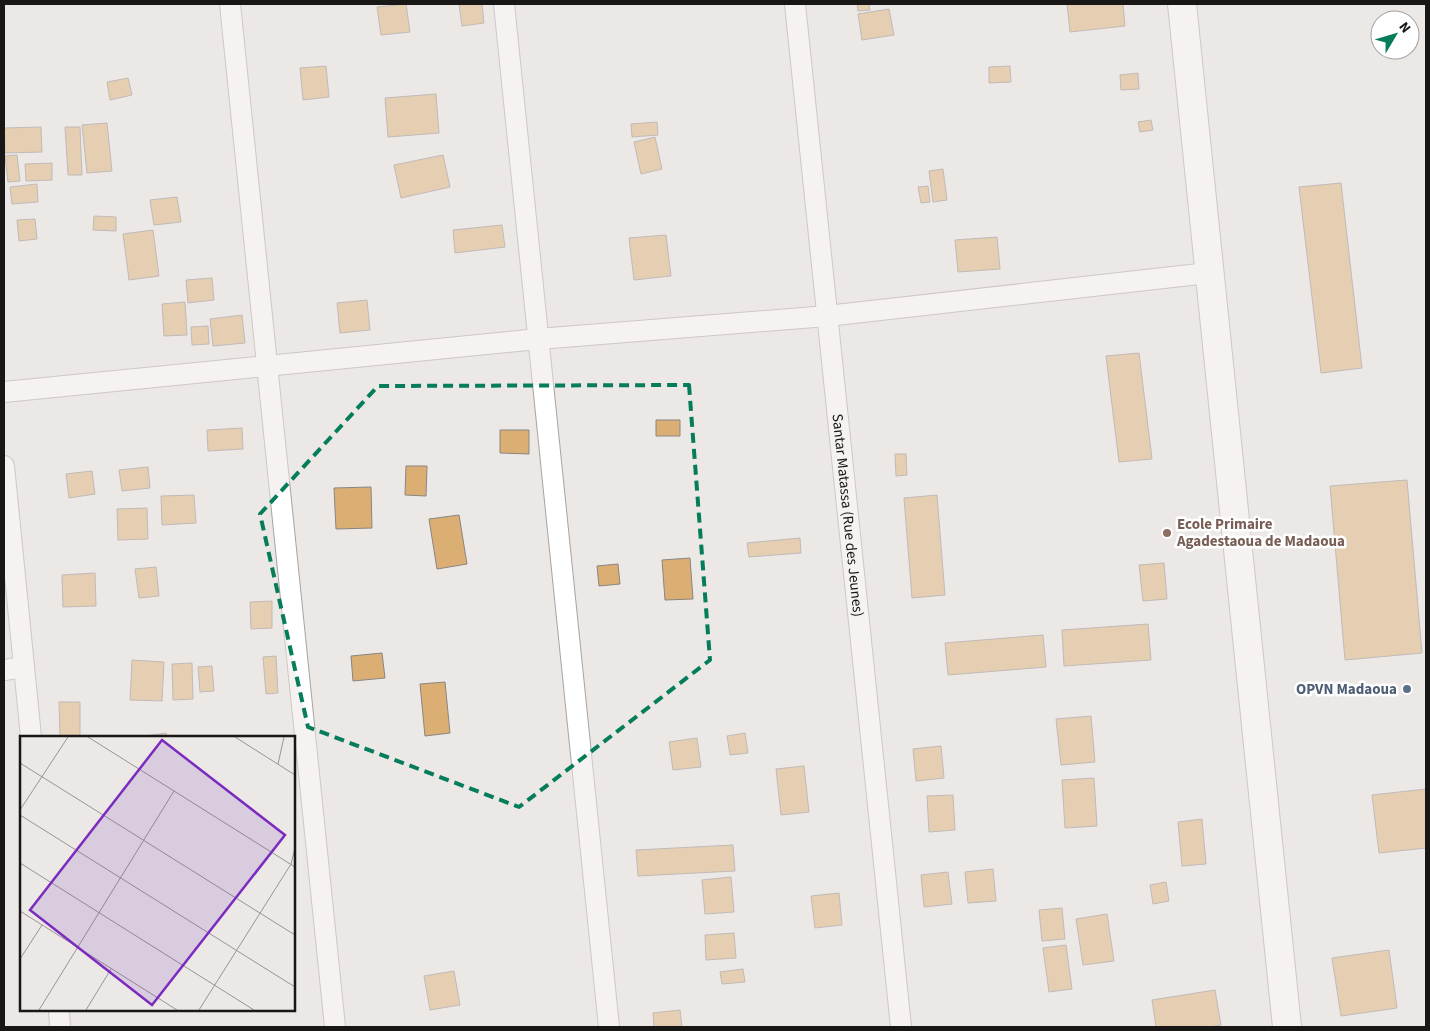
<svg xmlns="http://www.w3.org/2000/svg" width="1430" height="1031" viewBox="0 0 1430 1031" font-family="'Source Sans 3',sans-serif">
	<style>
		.building { fill: #dbaf74; stroke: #888582 }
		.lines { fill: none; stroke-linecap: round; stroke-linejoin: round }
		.minor-casing { stroke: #a6a3a1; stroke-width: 22 }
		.trunk-casing { stroke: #a6a3a1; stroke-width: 30 }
		.minor { stroke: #fff; stroke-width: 20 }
		.trunk { stroke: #fff; stroke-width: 28 }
		.marked { fill: none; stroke: #057d5b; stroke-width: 4; stroke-dasharray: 10 6; stroke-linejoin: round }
		.education-dot { fill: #8d6e63; stroke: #fff; stroke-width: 2 }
		.service-dot { fill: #5c6f8a; stroke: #fff; stroke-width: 2 }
		.labels { text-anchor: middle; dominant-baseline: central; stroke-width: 5; stroke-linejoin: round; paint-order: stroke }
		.street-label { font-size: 15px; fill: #181716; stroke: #fff }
		.education-label { font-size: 15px; font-weight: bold; fill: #785e54; stroke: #fff; text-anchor: start }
		.service-label { font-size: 15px; font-weight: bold; fill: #4e5e75; stroke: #fff; text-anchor: end }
		.inset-road { fill: none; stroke: #979493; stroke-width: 1 }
		.view { fill: #7b2cbf; fill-opacity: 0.15; stroke: #7b2cbf; stroke-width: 2.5 }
		.inset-edge { fill: none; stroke: #181716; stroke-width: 2.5 }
	</style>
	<rect width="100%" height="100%" fill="#ece8e6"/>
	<path class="building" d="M406 4 410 32 381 35 377 7Z
		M459 4H482L484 23 462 26Z
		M857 4H869L870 10 858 11Z
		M1067 4H1123L1125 26 1070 32Z
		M889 9 894 35 862 40 858 14Z
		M326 66 329 97 303 100 300 68Z
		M1010 66 1011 82 989 83V67Z
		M1138 73 1139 89 1121 90 1120 75Z
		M128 78 132 95 110 100 107 82Z
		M436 94 439 133 388 137 385 98Z
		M1151 120 1153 130 1140 132 1138 122Z
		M657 122 658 135 632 137 631 124Z
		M107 123 112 171 87 173 82 125Z
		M41 127 42 152 5 153 4 128Z
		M65 127H80L82 175H68Z
		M655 137 662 169 641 174 634 142Z
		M17 155 20 181 8 182 5 156Z
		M443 155 450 187 401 198 394 165Z
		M52 163V180L26 181 25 164Z
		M943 169 947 200 933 202 929 171Z
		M1341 183 1362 368 1321 373 1299 187Z
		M37 184 38 202 12 204 10 187Z
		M928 186 930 202 921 203 918 187Z
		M177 197 181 222 154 225 150 200Z
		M94 216 116 217V231L93 230Z
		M35 219 37 239 19 241 17 220Z
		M502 225 505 247 455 253 453 230Z
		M153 230 159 276 129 280 123 234Z
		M666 235 671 276 634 280 629 238Z
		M997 237 1000 269 958 272 955 240Z
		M212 278 214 300 188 303 186 280Z
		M367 300 370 330 340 333 337 303Z
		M185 302 187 335 164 336 162 304Z
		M242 315 245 343 213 346 210 319Z
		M208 326 209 344 192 345 191 327Z
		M1139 353 1152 459 1119 462 1106 356Z
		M656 420H680V436H656Z
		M242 428 243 449 208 451 207 430Z
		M500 430H529V454L500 453Z
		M895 454H906L907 475 896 476Z
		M406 466H427L426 496 405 495Z
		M148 467 150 488 122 491 119 470Z
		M92 471 95 494 69 498 66 474Z
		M1407 480 1422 653 1345 660 1330 486Z
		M371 487 372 528 336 529 334 488Z
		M194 495 196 523 162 525 161 496Z
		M937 495 945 595 912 598 904 498Z
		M147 508 148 539 118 540 117 509Z
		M459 515 467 564 437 569 429 519Z
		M800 538 801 553 749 557 747 543Z
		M690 558 693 599 665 600 662 560Z
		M1164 563 1167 599 1143 601 1139 565Z
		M618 564 620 584 599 586 597 566Z
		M156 567 159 596 139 598 135 569Z
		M95 573 96 606 63 607 62 575Z
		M272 601V628L251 629 250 602Z
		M1148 624 1151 660 1064 666 1062 630Z
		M1043 635 1046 667 948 675 945 643Z
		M382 653 385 678 353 681 351 656Z
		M276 656 278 693 266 694 263 657Z
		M132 660 164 662 162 701 130 700Z
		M192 663 193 699 173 700 172 664Z
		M212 666 214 691 200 692 198 667Z
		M445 682 450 733 425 736 420 684Z
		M59 702H80V737H60Z
		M1091 716 1095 762 1061 765 1056 719Z
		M166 733 167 737H139Z
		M745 733 748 753 730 755 727 736Z
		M697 738 701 767 673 770 669 742Z
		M941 746 944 778 916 781 913 749Z
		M804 766 809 812 781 815 776 769Z
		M1094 778 1097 826 1065 828 1062 780Z
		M1426 789V848L1379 853 1372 795Z
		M953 795 955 830 929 832 927 796Z
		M1202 819 1206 864 1182 866 1178 822Z
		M733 845 735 871 638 876 636 850Z
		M993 869 996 901 968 903 965 872Z
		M948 872 952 904 924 907 921 875Z
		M731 877 734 912 705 914 702 880Z
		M1166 882 1169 901 1153 904 1150 885Z
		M839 893 842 925 815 928 811 896Z
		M1062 908 1065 939 1042 941 1039 910Z
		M1107 914 1114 961 1083 965 1076 919Z
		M734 933 736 958 706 960 705 935Z
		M1066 945 1072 989 1049 992 1043 948Z
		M1389 950 1397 1008 1341 1016 1332 958Z
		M743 969 745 982 722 984 720 972Z
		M454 971 460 1005 430 1010 424 976Z
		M1215 990 1221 1025 1210 1027H1156L1152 1000Z
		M680 1010 682 1027H654L653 1013Z"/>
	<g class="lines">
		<defs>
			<g id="minor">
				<path d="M230 4 335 1027"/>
				<path d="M504 4 609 1027"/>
				<path id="s1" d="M795 4 901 1027"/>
				<path d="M4 392 538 339 827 316 1208 273"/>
				<path d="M4 466 31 737"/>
				<path d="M4 670 24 667"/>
				<path d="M59 1010 60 1027"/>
			</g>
			<path id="trunk" d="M1182 4 1287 1027"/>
		</defs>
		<use href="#minor" class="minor-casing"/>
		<use href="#trunk" class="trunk-casing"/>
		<use href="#minor" class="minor"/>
		<use href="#trunk" class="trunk"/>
	</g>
	<path d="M0 0H1430V1031H0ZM689 385 710 660 519 807 308 727 260 514 378 386Z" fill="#ece8e6" fill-opacity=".55" fill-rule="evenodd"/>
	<path class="marked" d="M689 385 710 660 519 807 308 727 260 514 378 386Z"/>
	<circle class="education-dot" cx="1167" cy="533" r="5"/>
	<circle class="service-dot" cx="1407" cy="689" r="5"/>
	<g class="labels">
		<g class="street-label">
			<text stroke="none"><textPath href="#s1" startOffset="514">Santar Matassa (Rue des Jeunes)</textPath></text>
		</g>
		<g class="education-label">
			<text x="1177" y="524">Ecole Primaire<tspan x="1177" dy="17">Agadestaoua de Madaoua</tspan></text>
		</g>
		<g class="service-label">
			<text x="1397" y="689">OPVN Madaoua</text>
		</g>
	</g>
	<g transform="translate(20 736)">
		<rect width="275" height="275" fill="#ece8e6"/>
		<path class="inset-road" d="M68 1 275 131M215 1 275 39M0 27 275 199M258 28 264 1M0 74 48 1M0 79 275 251M0 127 234 274M0 175 157 274M0 223 22 189M19 274 154 55M66 274 91 233M179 274 271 128 275 112"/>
		<path class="view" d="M142 4 265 99 132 269 10 174Z"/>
		<rect width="275" height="275" class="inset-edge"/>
	</g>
	<rect width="1430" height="1031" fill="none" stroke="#181716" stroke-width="10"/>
	<g transform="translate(1395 35) rotate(52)"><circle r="24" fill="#ffffff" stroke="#a3a2a2"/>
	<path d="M0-4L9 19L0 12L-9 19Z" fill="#057d5b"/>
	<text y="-8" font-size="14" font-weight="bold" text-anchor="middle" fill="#181716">N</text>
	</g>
</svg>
